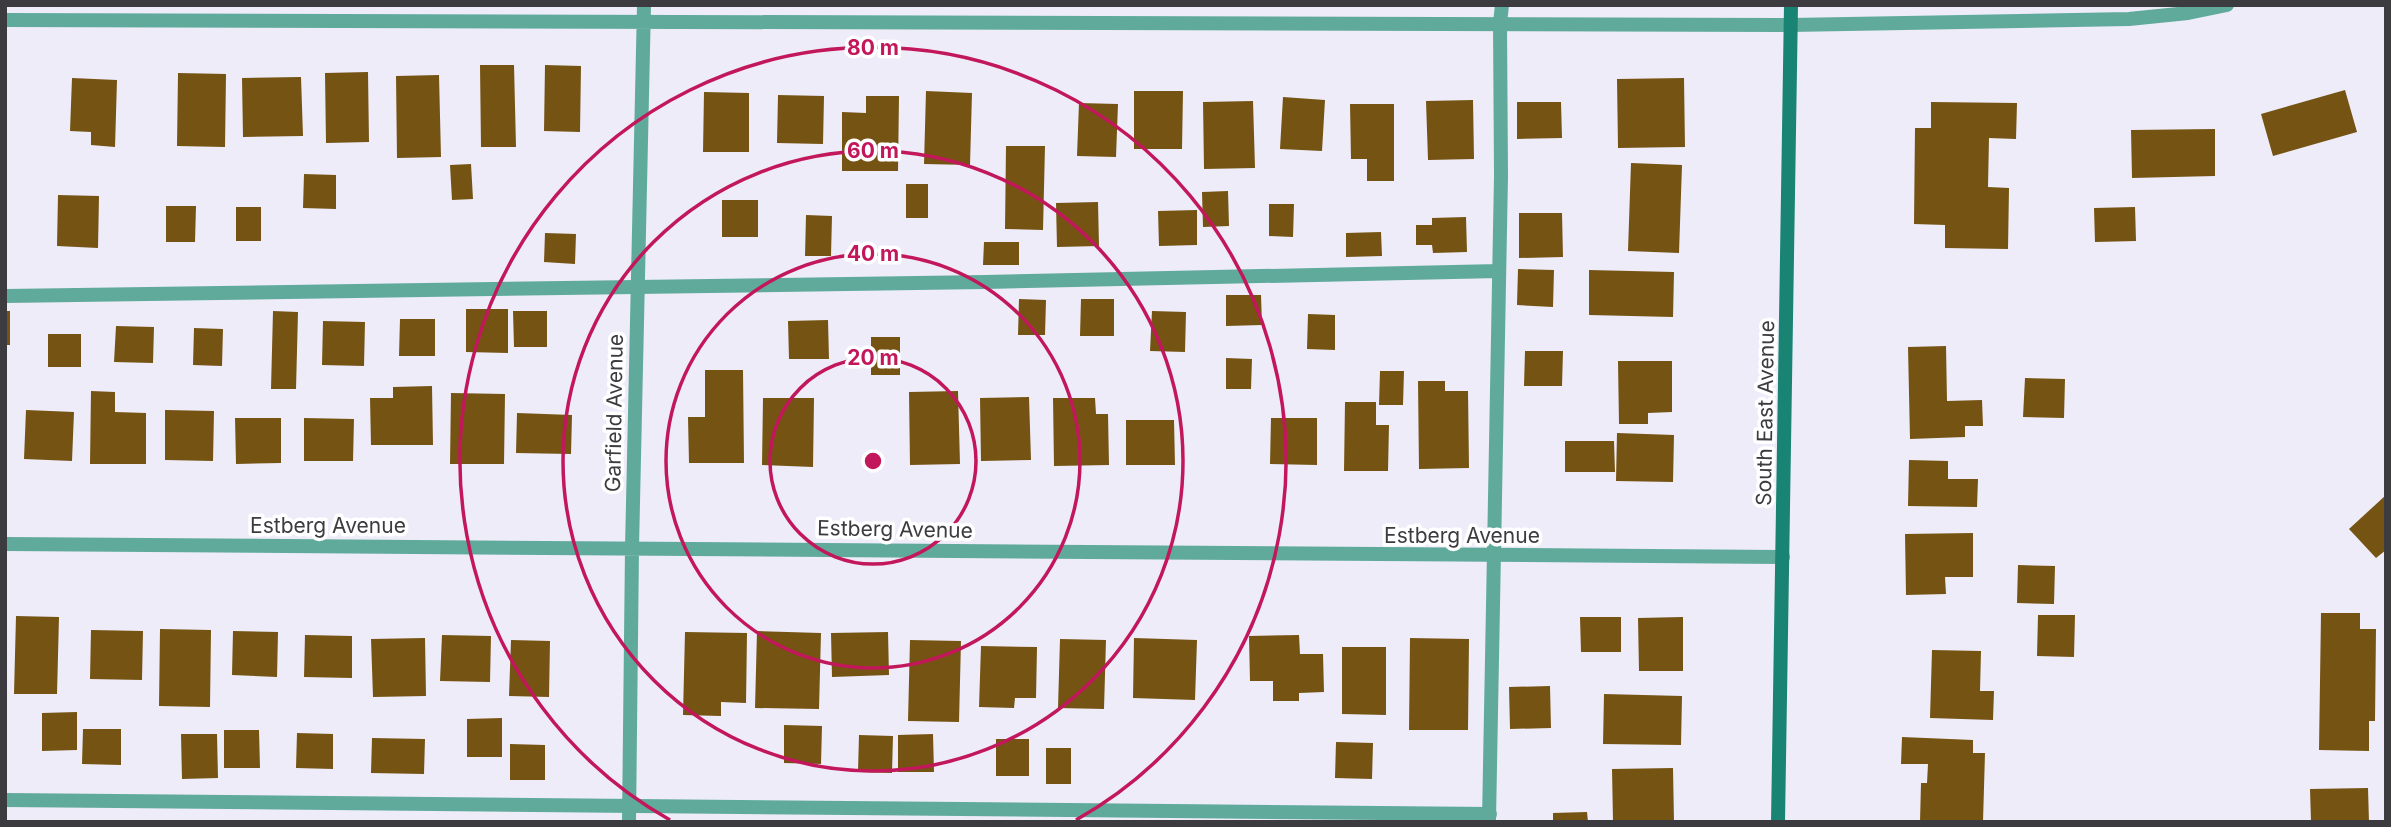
<svg xmlns="http://www.w3.org/2000/svg" width="2391" height="827" viewBox="0 0 2391 827" font-family="Inter,sans-serif">
	<style>
		.building { fill: #755313 }
		.lines { fill: none; stroke-linecap: round; stroke-linejoin: round }
		.service { stroke: #60aa9c; stroke-width: 14 }
		.minor { stroke: #60aa9c; stroke-width: 14 }
		.secondary { stroke: #198374; stroke-width: 14 }
		.ring { fill: none; stroke: #c2185b; stroke-width: 3.5 }
		.labels { text-anchor: middle; dominant-baseline: central; stroke-width: 7; stroke-linejoin: round; paint-order: stroke }
		.street-label { font-size: 21px; fill: #3c3b40; stroke: #fff }
		.centre { fill: #c2185b; stroke: #fff; stroke-width: 3.5 }
		.ring-label { font-size: 21px; text-anchor: middle; font-weight: bold; fill: #c2185b; stroke: #fff; stroke-width: 7; stroke-linejoin: round; paint-order: stroke }
	</style>
	<rect width="100%" height="100%" fill="#eeecf9"/>
	<path class="building" d="M480 65H514L516 147H481Z
		M545 65 581 66 580 132 544 131Z
		M368 72 369 142 326 143 325 73Z
		M178 73 226 74 225 147 177 146Z
		M439 75 441 157 397 158 396 76Z
		M301 77 303 136 243 137 242 78Z
		M72 78 117 80 115 147 91 145V132L70 131Z
		M1684 78 1685 147 1618 148 1617 79Z
		M2345 90 2357 132 2273 156 2261 114Z
		M926 91 972 93 970 165 924 164Z
		M1134 91H1183L1182 149H1134Z
		M704 92 749 93V152H703Z
		M778 95 824 96 823 144 777 143Z
		M866 96H899L898 171H842V112L866 113Z
		M1283 97 1325 100 1322 151 1280 149Z
		M1473 100 1474 159 1428 160 1426 101Z
		M1253 101 1255 168 1204 169 1203 102Z
		M1517 102H1561L1562 138 1517 139Z
		M1931 102 2017 103 2016 139 1989 138 1988 187 2009 188 2008 249 1945 248V225L1914 224 1915 128H1931Z
		M1079 103 1118 104 1116 157 1077 156Z
		M1350 104H1394V181H1367V159H1351Z
		M2215 129V176L2132 178 2131 130Z
		M1006 146H1045L1043 230 1005 229Z
		M1631 163 1682 165 1679 253 1628 251Z
		M471 164 473 199 452 200 450 165Z
		M304 174 336 175V209L303 208Z
		M906 184H928V218H906Z
		M1228 191 1229 226 1203 227 1202 192Z
		M58 195 99 196 98 248 57 246Z
		M722 200H758V237H722Z
		M1098 202 1099 246 1057 247 1056 203Z
		M1269 204H1294L1293 237 1269 236Z
		M166 206H196L195 242H166Z
		M236 207H261V241H236Z
		M2135 207 2136 241 2095 242 2094 208Z
		M1197 210V245L1159 246 1158 211Z
		M1519 213H1562L1563 257 1519 258Z
		M806 215 832 216 831 256H805Z
		M1466 217 1467 252 1433 253 1432 245H1416V225H1432V218Z
		M1381 232 1382 256 1346 257V233Z
		M545 233 576 234 575 264 544 262Z
		M984 242H1019V265H983Z
		M1518 269 1554 270 1553 307 1517 305Z
		M1589 270 1674 272 1673 317 1589 315Z
		M1226 295H1261L1262 325 1226 326Z
		M1019 299 1046 300 1045 335H1018Z
		M1081 299H1114V336H1080Z
		M466 309H508V353L466 352Z
		M5 311H10V345H5Z
		M273 311 298 312 296 389H271Z
		M513 311H547V347H514Z
		M1152 311 1186 312 1185 352 1150 351Z
		M1308 314 1335 315V350L1307 349Z
		M400 319H435V356H399Z
		M828 320 829 359H789L788 321Z
		M323 321 365 322 364 366 322 365Z
		M116 326 154 327 153 363 114 362Z
		M194 328 223 329 222 366 193 365Z
		M48 334H81V367H48Z
		M871 337H900V375H871Z
		M1946 346 1947 401 1982 400 1983 426H1965V437L1910 439 1908 347Z
		M1525 351H1563L1562 386H1524Z
		M1226 358 1252 359 1251 389H1226Z
		M1618 361H1672V412L1648 413V424H1619Z
		M705 370H743L744 463H689L688 417H705Z
		M1380 371H1404L1403 405H1379Z
		M2025 378 2065 379 2064 418 2023 417Z
		M1418 381H1445V391H1468L1469 468 1419 469Z
		M432 386 433 445H371L370 398H393V387Z
		M91 391 115 392V412L146 413V464H90Z
		M958 391 960 464 910 465 909 392Z
		M451 393 505 394 504 464H450Z
		M1029 397 1031 460 981 461 980 398Z
		M763 398H814L813 467 762 465Z
		M1053 398H1095L1096 414H1108L1109 465 1054 466Z
		M1345 402H1376V425H1389L1388 471H1344Z
		M26 410 74 412 72 461 24 459Z
		M165 410 214 411 213 461 165 460Z
		M517 413 572 415 571 454 516 453Z
		M235 418H281V463L236 464Z
		M304 418 354 419 353 461H304Z
		M1271 418H1317V465L1270 464Z
		M1126 420H1174L1175 465H1126Z
		M1617 433 1674 435 1673 482 1616 481Z
		M1565 441H1614L1615 472H1565Z
		M1909 460 1948 461V479H1978L1977 507 1908 506Z
		M2386 495V550L2376 558 2349 529Z
		M1973 533V577H1945L1946 594 1906 595 1905 534Z
		M2018 565 2055 566 2054 604 2017 603Z
		M2321 613H2360V629H2376L2375 721H2369V751L2319 750Z
		M2038 615H2075L2074 657 2037 656Z
		M16 616 59 617 57 694H14Z
		M1580 617H1621V652H1581Z
		M1683 617V671H1639L1638 618Z
		M160 629 211 630 210 707 159 706Z
		M91 630 143 631 142 680 90 679Z
		M233 631 278 632 277 677 232 675Z
		M757 631 821 633 819 709 755 708Z
		M685 632 747 633 746 703 721 702V716L683 715Z
		M888 632 889 675 832 677 831 633Z
		M305 635 352 636V678L304 677Z
		M442 635 491 636 490 682 440 681Z
		M1299 635 1300 654H1323L1324 692 1299 693V701H1273V681H1250L1249 636Z
		M425 638 426 696 373 697 371 639Z
		M1134 638 1197 640 1195 700 1133 698Z
		M1410 638 1469 639 1468 730H1409Z
		M1060 639 1106 640 1104 709 1058 708Z
		M511 640 550 641 549 697 509 696Z
		M910 640 961 641 959 722 908 721Z
		M981 646 1037 647 1036 698H1015L1014 708 979 707Z
		M1342 647H1386V715L1342 714Z
		M1932 650 1981 651 1980 691H1994L1993 720 1930 718Z
		M1550 686 1551 728 1510 729 1509 687Z
		M1604 694 1682 696 1681 745 1603 744Z
		M77 712V750L42 751V713Z
		M502 718V757H467V719Z
		M784 725 822 726 821 764 784 763Z
		M83 729H121V765L82 764Z
		M224 730H259L260 768H224Z
		M297 733 333 734V769L296 768Z
		M181 734H217L218 778 182 779Z
		M933 734 934 772H898V735Z
		M859 735 893 736 892 773 858 772Z
		M1902 737 1973 740V753H1985L1983 822H1920L1921 783H1927L1928 764H1901Z
		M372 738 425 739 424 774 371 773Z
		M996 739H1029V776H996Z
		M1336 742 1373 743 1372 779 1335 778Z
		M510 744 545 745V780H510Z
		M1046 748H1071V784H1046Z
		M1673 768 1674 822H1613L1612 769Z
		M2368 788 2369 822H2311L2310 789Z
		M1587 812 1588 822H1553V813Z"/>
	<g class="lines">
		<path class="service" d="M5 296 985 282 1499 271
			M5 800 1490 814
			M1489 820 1501 176 1500 23 1502 5"/>
		<path class="minor" d="M5 20 1790 25 2129 19 2188 13 2227 5
			M5 544 1783 557
			M629 822 632 548 644 5"/>
		<path class="secondary" d="M1778 822 1791 5"/>
	</g>
	<g class="ring">
		<circle cx="873" cy="461" r="103"/>
		<circle cx="873" cy="461" r="207"/>
		<circle cx="873" cy="461" r="310"/>
		<path d="M670 820A413 413 0 1 1 1076 820"/>
	</g>
	<g class="labels">
		<g class="street-label">
			<text transform="translate(614 413) rotate(-89)">Garfield Avenue</text>
			<text transform="translate(1765 413) rotate(-89)">South East Avenue</text>
			<text x="328" y="525">Estberg Avenue</text>
			<text transform="translate(895 529) rotate(1)">Estberg Avenue</text>
			<text x="1462" y="535">Estberg Avenue</text>
		</g>
	</g>
	<circle cx="873" cy="461" r="10" class="centre"/>
	<g class="ring-label">
		<text x="873" y="55">80 m</text>
		<text x="873" y="158">60 m</text>
		<text x="873" y="261">40 m</text>
		<text x="873" y="365">20 m</text>
	</g>
	<rect width="2391" height="827" fill="none" stroke="#3c3b40" stroke-width="14"/>
</svg>
